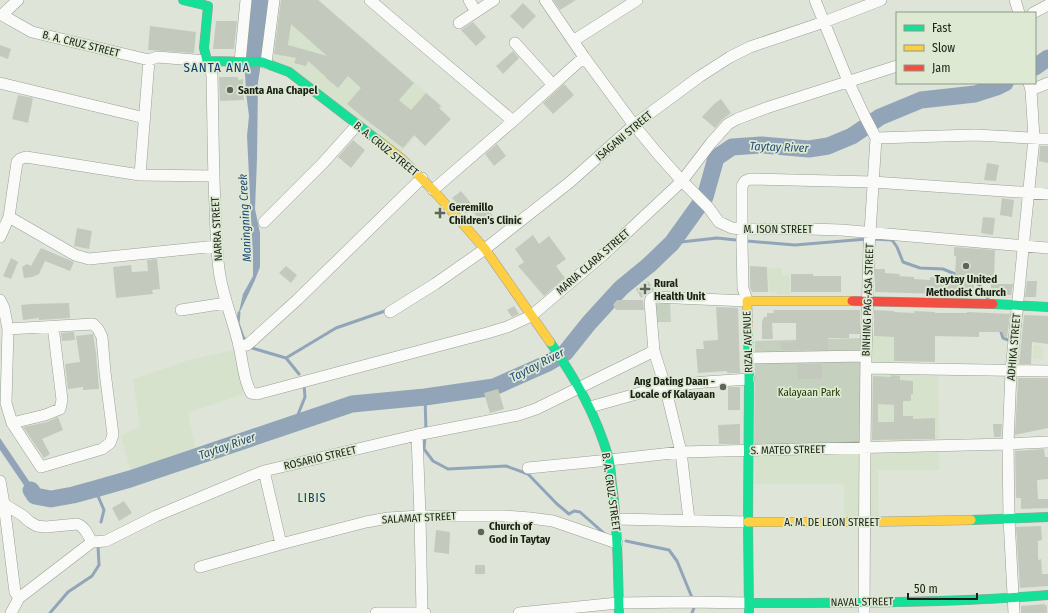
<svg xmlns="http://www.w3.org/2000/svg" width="1048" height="613" viewBox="0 0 1048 613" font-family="'Fira Sans Condensed',sans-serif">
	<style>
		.built { fill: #d6e2cc }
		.green { fill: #c6d0be }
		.water { fill: #92a5b8 }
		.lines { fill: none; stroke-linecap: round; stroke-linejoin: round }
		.stream { stroke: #92a5b8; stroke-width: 3 }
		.river { stroke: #92a5b8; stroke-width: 17 }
		.building { fill: #c3cabd; fill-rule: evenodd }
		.street-casing { stroke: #9a9f96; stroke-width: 12 }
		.fast-casing { stroke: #9a9f96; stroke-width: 10 }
		.slow-casing { stroke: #9a9f96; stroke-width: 10 }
		.jam-casing { stroke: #9a9f96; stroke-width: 10 }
		.street { stroke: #fafbf9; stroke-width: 11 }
		.fast { stroke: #16e098; stroke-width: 9 }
		.slow { stroke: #ffcf43; stroke-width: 9 }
		.jam { stroke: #f24e42; stroke-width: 9 }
		.poi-dot { fill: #60655b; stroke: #dde9d3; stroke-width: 1.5 }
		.labels { text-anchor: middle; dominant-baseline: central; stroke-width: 3.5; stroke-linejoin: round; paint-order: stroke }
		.street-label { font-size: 11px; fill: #1c2118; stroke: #dde9d3 }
		.poi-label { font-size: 11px; font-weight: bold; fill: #1c2118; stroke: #dde9d3; text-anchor: start }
		.park-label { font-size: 11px; fill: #203900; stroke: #dde9d3 }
		.water-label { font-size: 12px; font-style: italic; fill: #274c79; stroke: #dde9d3 }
		.neighbourhood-label { font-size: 12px; letter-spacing: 1px; fill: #0f3c6f; stroke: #dde9d3 }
		.quarter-label { font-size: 13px; letter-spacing: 1px; fill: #0f3c6f; stroke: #dde9d3 }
	</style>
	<rect width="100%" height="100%" fill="#dee4d8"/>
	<path class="built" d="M277 0H319L443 107 401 152 268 58Z
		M768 268H781L782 275H789L790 294 777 295V292H769Z
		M864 336 894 337V363L938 364 939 470H878L879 519H844V484H755L754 446Z
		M1034 345 1042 346 1043 359 1033 358Z
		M234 350 243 394 188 413 195 447 131 472 121 435 140 427 133 379 189 360Z"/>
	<path class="green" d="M670 303 671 322H655L654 304Z
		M863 338 861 444 754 446 755 341Z"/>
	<path class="water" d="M249 0H271L258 82 257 159 255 209 260 233V267L255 280 238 316 243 294 253 276V256L247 136 249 116 246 93 244 52Z
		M0 438 35 490 41 496 51 499 43 500 32 497 0 450Z"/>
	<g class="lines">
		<path class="stream" d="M873 239 892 240 897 247 903 262 920 268 943 269 955 274
			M747 241 795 245 867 239
			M672 243 717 238 736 240
			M975 281 981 287 988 299
			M239 313 238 323 243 337 252 348 286 358 299 374
			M1000 329 1003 338 1011 341
			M286 358 336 328 385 311
			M425 397 426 431
			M295 422 305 397 304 385
			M425 436 424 449 433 461 448 469 506 466 528 474 557 504 569 514 574 511 580 512 606 535
			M95 489 104 510 101 522
			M626 541 669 550 677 561 693 600
			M50 613 68 592 92 576 99 565 98 546
			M692 613 695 605"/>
		<path class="river" d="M1035 67 1048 58
			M31 490 35 496 51 499 73 495 95 489 130 479 352 404 425 397 494 387 548 363 565 353 589 323 621 288 649 265 672 243 705 197 716 158 732 147 761 145 809 149 828 146 852 136 880 117 921 100 975 94 997 87 1005 83"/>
	</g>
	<path class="building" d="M281 0H318L414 83 399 100 411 110 426 93 441 106 439 108 451 119 425 146 414 135 403 148 365 119 347 104 361 88 348 76 338 88 325 77H326L308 61 306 66 294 63 296 58 274 54ZM291 24 327 56 288 45Z
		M553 0H576L560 10Z
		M523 3 536 16 523 29 510 16Z
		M216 21H237L234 49H213Z
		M473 22 486 37 476 46 461 30Z
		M150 26 196 32 194 53 148 50Z
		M0 45 11 49 8 59 0 56Z
		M513 51 519 58 503 74 496 66Z
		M219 77H238V80L243 79 244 100 220 101Z
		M564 84 574 95 553 114 543 103Z
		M18 95 33 98 28 123 12 119Z
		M721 99 731 113 723 119 715 128 702 117 714 104Z
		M353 140 365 150 351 168 338 157Z
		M497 144 506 156 494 166 485 154Z
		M1040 146H1048V163L1039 161Z
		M987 163 999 165 996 181 984 180Z
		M461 191 474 207 466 214 452 198Z
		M1002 198 1014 200 1012 217 1000 215Z
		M483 204 493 216 483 224 473 212Z
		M983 217 995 218 993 235 981 233Z
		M77 228 92 231 89 249 74 246Z
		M533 235 539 244 549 236 566 259 556 266 565 278 544 296 518 266 524 262 515 249Z
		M954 247 995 250 994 279 974 284V295L875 292V269H885V273L900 274 899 276 914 277V279L930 280V277L955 278 956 256H954Z
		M41 248 74 262 70 271 45 261 39 274 32 277 24 278 22 267 27 264 31 266Z
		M11 258 18 262 11 279 3 276Z
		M157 259 160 289 152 290 153 294 116 298 113 267 131 265 132 272 148 271 147 260Z
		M286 266 297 275 291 283 279 273Z
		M750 266 767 267 768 292H752L750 287Z
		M791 274H813V276H841V292H791Z
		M648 281 654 290 650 291 641 298 636 289Z
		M1027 281H1037L1036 297H1025Z
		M991 284H1013L1011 295H991Z
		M617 300H643L644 310H616L613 305Z
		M69 303 70 318 39 320V318L23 320 21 305 31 304Z
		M514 306 519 314 512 317 507 310Z
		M716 307 738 308 740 373H728L726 371 698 373 696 349H704L703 341 718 340Z
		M773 310H860V334H849V338H828V350H781L780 342H796V323H772L773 339H762V322L764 317H767V313H774Z
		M874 310 894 311V312L914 313V311L935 312V313H967V312L1010 314 1007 338H1005L1002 332H979V337L935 336V362L894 361V337L874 336Z
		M1024 315 1048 316V344L1032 342 1031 364H1019Z
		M74 332 75 340 62 341 61 333Z
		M93 334 96 353 99 389 83 390V387L68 389 65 364 80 362 76 336Z
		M797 364H822V379H798Z
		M891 375 900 376V380L913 381V394H911V401H903V416H913V419L935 418V439L872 440 873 376 891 377ZM878 404 894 405V422H878Z
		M1018 378H1048V428L1015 435Z
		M728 387H740V410H728Z
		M498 389 504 409 490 413 484 393Z
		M58 417 63 430 42 439 50 454 44 458 23 427 47 422Z
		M740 424V444H719L718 425Z
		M993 424H1002L1001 437H994Z
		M1044 449 1045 457H1048V479L1037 480 1038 499H1048V508L1021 509V498H1016L1015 451Z
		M124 501 132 513 119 521 112 508Z
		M1041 526 1042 540 1038 541V560L1041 559 1042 574H1048V586L1020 588 1016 527Z
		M436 530 450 532 449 554 434 552Z
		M475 565H485V574H475Z
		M1045 604V606L1047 605V613H1021V606Z"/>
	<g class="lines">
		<defs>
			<path id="street" d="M370 0 398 24 513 121
				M469 0 476 12
				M545 0 584 57 634 125 657 153 682 181 708 207 719 222 732 228 742 229H810L841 230 1048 248
				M815 0 848 81 865 117 876 138 869 249 866 356 865 448 864 613
				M1015 0 1019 13
				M1033 13 1048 5
				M2 15 32 32 149 60 157 57 207 61 212 75C213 119 213 163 215 206 216 229 216 253 220 276 224 300 234 323 239 346 243 362 243 379 251 393L257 394 487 333 507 327 531 316 604 254 682 181 711 143 728 124 737 119 766 108 897 66
				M2 15 18 0
				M459 23 494 0
				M573 41 637 0
				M515 43 553 85
				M240 62 246 0
				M266 63 274 0
				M0 83 145 118
				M1031 90 1048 83
				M876 138 975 135 1048 139
				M140 175 149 60
				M433 190 513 121 584 57
				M9 217 75 255 89 259 217 246
				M264 222 323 163 357 125
				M0 237 9 217 17 162 20 159 26 157 140 175 214 176
				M0 300 4 308 8 329 6 403 12 423 41 467 102 449 110 443 113 435 105 372 102 337 98 329 93 324 8 329
				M181 310 226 303
				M390 312 435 284 485 249 570 182 634 125 699 77 730 57 750 47 824 22 881 0
				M239 346 247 345 254 339 297 300 422 178
				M749 358 866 356
				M866 368 1048 371
				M590 407 665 386 705 382 749 379
				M12 423 45 415 60 409 62 400 53 326
				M417 435 420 516 422 613
				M528 468 609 460 681 452 1008 444 1048 442
				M264 471 281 544
				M0 481 4 504 15 592 19 598
				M4 504 22 515 30 522 37 526 46 527 77 524C85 526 88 536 92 542
				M616 519 748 522
				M689 520 681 452 665 386 654 351 650 302 651 299 654 297 747 301 743 288 742 244V186L745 181 750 179 873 182 1048 194
				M200 567 281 544 366 522 388 518 420 516H504L530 518 553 521 617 543
				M11 613 19 598 92 542 106 541 156 516 264 471 417 435 518 415 536 409 654 351
				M376 613H425
				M519 613 618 603 688 602 749 603
				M1014 613 1009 519 1008 444 1011 371 1034 138 1031 90 1029 83"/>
			<path id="fast" d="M183 0 208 6 204 48 207 61 262 62 289 72 380 142
				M993 304 1048 307
				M748 331 749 379 748 522 749 613
				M550 342C576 380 596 414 609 459 611 469 611 481 613 492 618 532 618 572 619 613
				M971 520 1048 517
				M749 603C849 603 948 603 1048 595"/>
			<path id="slow" d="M380 142 402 159 433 190 485 249 550 342
				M748 331 747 301H852
				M748 522H860L971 520"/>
			<path id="jam" d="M852 301 993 304"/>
		</defs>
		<use href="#street" class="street-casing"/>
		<use href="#fast" class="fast-casing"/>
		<use href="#slow" class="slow-casing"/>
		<use href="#jam" class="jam-casing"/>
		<use href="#street" class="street"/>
		<use href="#fast" class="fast"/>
		<use href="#slow" class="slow"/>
		<use href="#jam" class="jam"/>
	</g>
	<g class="poi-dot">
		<circle cx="230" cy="90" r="4"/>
		<path d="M438 207h4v4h4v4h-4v4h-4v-4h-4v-4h4z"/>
		<circle cx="966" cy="266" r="4"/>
		<path d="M643 283h4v4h4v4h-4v4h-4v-4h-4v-4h4z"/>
		<circle cx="723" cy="387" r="4"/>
		<circle cx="481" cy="532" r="4"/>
	</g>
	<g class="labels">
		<g class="street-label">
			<text transform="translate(81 44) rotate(14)">B. A. CRUZ STREET</text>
			<text transform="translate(624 136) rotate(-40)">ISAGANI STREET</text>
			<text transform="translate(386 149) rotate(39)">B. A. CRUZ STREET</text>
			<text transform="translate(217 229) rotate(-93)">NARRA STREET</text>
			<text x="778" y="229">M. ISON STREET</text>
			<text transform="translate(593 262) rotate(-41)">MARIA CLARA STREET</text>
			<text transform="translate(868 300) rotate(-88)">BINHING PAG-ASA STREET</text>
			<text transform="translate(748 342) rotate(-92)">RIZAL AVENUE</text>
			<text transform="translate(1014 347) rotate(-85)">ADHIKA STREET</text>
			<text transform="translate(788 450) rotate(-1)">S. MATEO STREET</text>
			<text transform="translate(320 458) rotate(-13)">ROSARIO STREET</text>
			<text transform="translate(611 492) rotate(82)">B. A. CRUZ STREET</text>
			<text transform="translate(419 518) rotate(-3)">SALAMAT STREET</text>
			<text x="832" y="522">A. M. DE LEON STREET</text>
			<text transform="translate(862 602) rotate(-1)">NAVAL STREET</text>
		</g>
		<g class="poi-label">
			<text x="238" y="90">Santa Ana Chapel</text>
			<text x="449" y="207">Geremillo<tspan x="449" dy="13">Children's Clinic</tspan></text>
			<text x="966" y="279" text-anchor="middle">Taytay United<tspan x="966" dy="13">Methodist Church</tspan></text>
			<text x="654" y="283">Rural<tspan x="654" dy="13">Health Unit</tspan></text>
			<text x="715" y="381" text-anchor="end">Ang Dating Daan -<tspan x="715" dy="13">Locale of Kalayaan</tspan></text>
			<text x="489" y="526">Church of<tspan x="489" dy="13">God in Taytay</tspan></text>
		</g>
		<g class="park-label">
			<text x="809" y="392">Kalayaan Park</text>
		</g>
		<g class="water-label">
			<text transform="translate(779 147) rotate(2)">Taytay River</text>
			<text transform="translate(245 218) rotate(-93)">Maningning Creek</text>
			<text transform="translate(537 365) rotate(-27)">Taytay River</text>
			<text transform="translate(227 446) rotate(-19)">Taytay River</text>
		</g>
		<g class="neighbourhood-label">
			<text x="312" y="498">LIBIS</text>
		</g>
		<g class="quarter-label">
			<text x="217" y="67">SANTA ANA</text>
		</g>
	</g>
	<rect x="896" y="12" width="140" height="72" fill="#dde9d3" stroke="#909988"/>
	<rect x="904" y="25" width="20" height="6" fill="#16e098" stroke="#909988"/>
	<text x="932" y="32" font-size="12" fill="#1c2118">Fast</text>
	<rect x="904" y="45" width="20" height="6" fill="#ffcf43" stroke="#909988"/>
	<text x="932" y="52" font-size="12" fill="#1c2118">Slow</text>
	<rect x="904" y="65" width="20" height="6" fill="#f24e42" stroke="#909988"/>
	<text x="932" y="72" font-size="12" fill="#1c2118">Jam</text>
	<path d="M908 593v6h69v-6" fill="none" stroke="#1c2118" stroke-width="2"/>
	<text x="914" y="593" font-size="12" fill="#1c2118" stroke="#dde9d3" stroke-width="3" paint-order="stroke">50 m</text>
</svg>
